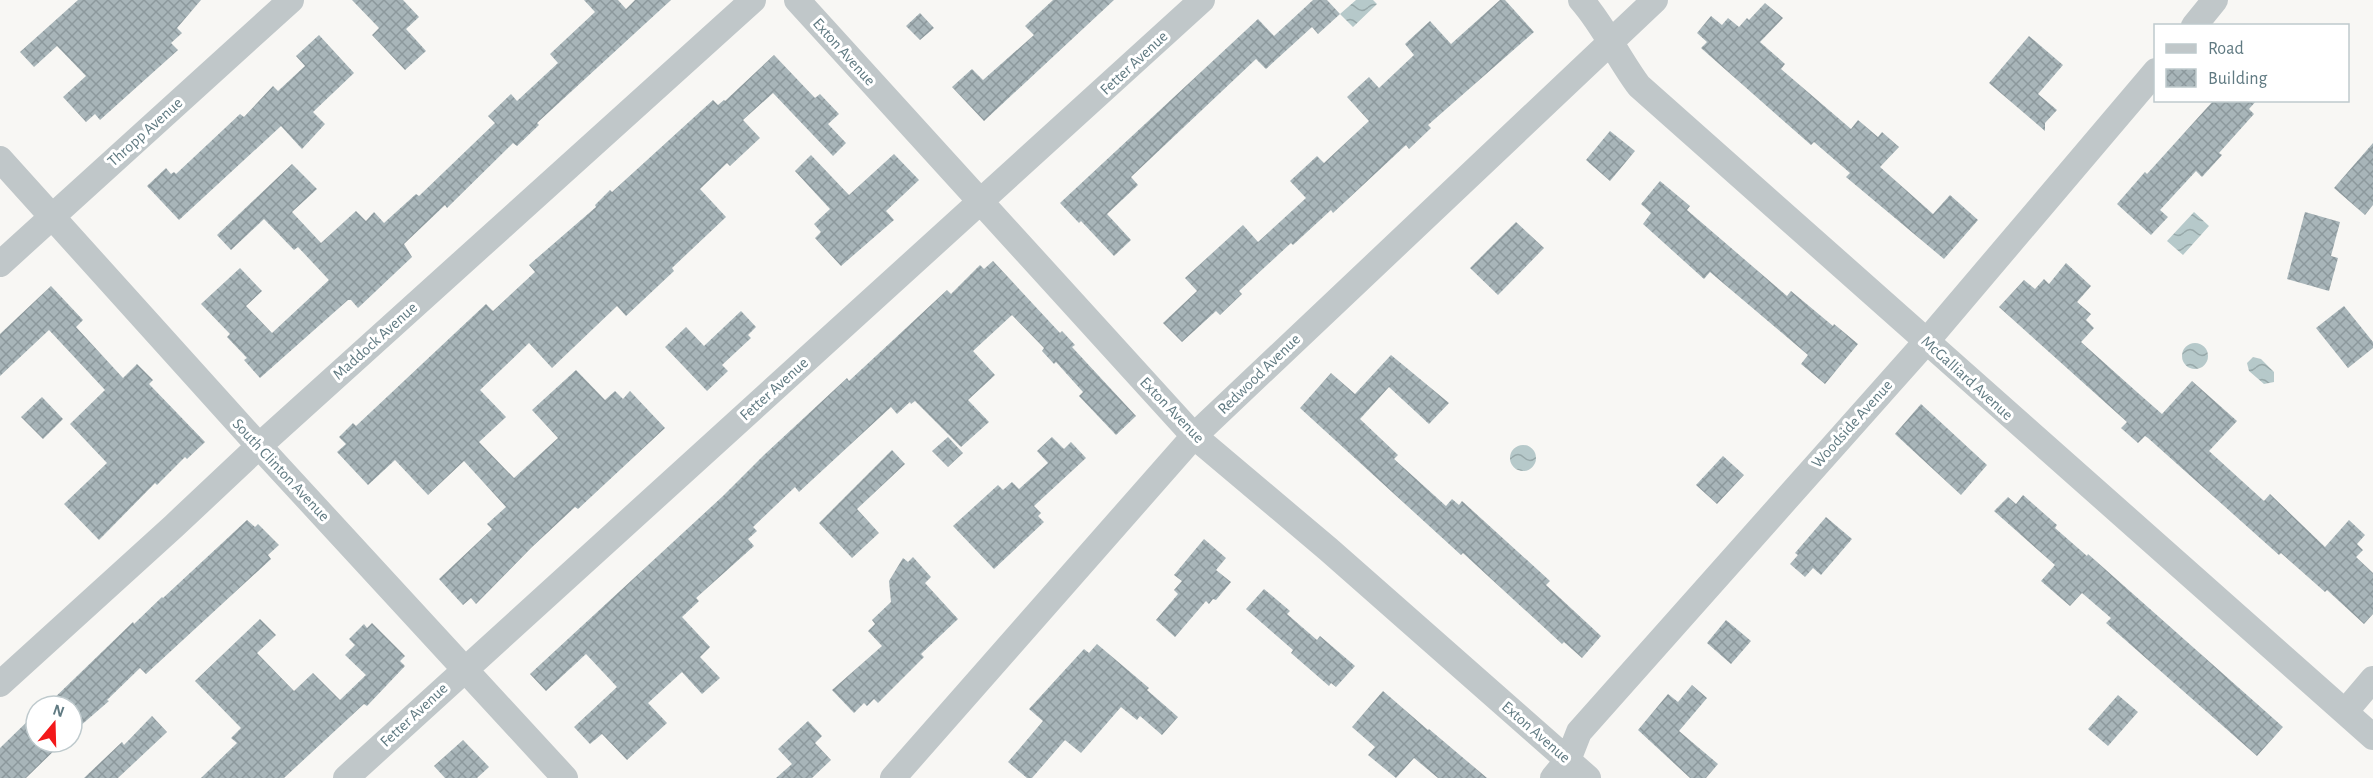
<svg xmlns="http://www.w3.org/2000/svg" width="2373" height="778" viewBox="0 0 2373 778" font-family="'Alegreya Sans',sans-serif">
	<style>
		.water { fill: url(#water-waves) }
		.building { fill: url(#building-cross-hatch) }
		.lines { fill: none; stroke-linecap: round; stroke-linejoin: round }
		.street { stroke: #c0c7c9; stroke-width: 26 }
		.labels { text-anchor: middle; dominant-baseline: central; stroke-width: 6; stroke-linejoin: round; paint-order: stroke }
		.street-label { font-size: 16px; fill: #607a82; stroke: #fff }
	</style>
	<defs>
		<pattern id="water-waves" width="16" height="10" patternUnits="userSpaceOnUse" patternTransform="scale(1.5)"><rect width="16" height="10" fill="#b6c9ca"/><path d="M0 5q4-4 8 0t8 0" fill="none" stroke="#97a8a9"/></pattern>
		<pattern id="building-cross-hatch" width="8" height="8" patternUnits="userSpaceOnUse" patternTransform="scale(1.5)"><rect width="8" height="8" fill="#a8b5b9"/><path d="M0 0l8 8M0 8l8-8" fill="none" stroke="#8c989c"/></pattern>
	</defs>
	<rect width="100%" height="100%" fill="#f8f7f4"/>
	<path class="water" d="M1356 0H1373L1377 4 1353 27 1340 14Z
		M2194 212 2209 226 2183 255 2167 241Z
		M2182 356a13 13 0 1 1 26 0a13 13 0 1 1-26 0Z
		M2253 357 2261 359 2274 372V382L2264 384 2249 371 2247 363Z
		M1510 458a13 13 0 1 1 26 0a13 13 0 1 1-26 0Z"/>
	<path class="building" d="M78 0H201L177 28 182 33 171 43 178 50 100 120 95 114 86 122 63 97 86 76 57 46 34 67 20 52Z
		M352 0H403L419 17 406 29 426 51 405 70 372 35 379 28Z
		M584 0H618L626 9 635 0H671L537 123 539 125 517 146 513 143 447 208 445 205 404 244 412 257 358 308 351 300H348L260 378 244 360 247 358 227 337 230 334 201 304 240 268 262 291 246 306 272 333 329 280 298 247 294 250 264 219 231 250 217 235 292 164 317 189 292 212 321 243 356 211 366 221 374 212 384 223 416 194 419 196 495 123 488 116 511 94 517 101 558 63 550 54 595 12Z
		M1053 0H1114L984 121 952 87 972 69 983 80 1034 35 1025 26Z
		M1313 0H1327L1340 14 1318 34 1312 27 1266 69 1256 59 1131 177 1138 185 1107 214 1131 240 1114 256 1081 221 1079 223 1060 203 1258 19 1274 36Z
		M1500 0H1505L1534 32 1428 125 1431 128 1409 149 1406 145 1333 213 1331 210 1293 245 1291 243 1239 291 1242 294 1220 315 1216 311 1182 342 1163 323 1197 291 1185 278 1243 225 1258 242 1306 198 1290 181 1317 156 1324 163 1369 121 1347 97 1369 77 1379 88 1414 55 1405 44 1430 21 1451 44Z
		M1765 3 1783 18 1760 42 1785 64 1781 69 1851 129 1858 120 1878 137 1882 132 1899 147 1880 167 1933 214 1950 195 1978 220 1944 259 1846 177 1850 173 1814 142 1811 145 1701 48 1707 42 1697 33 1711 16 1722 25 1728 18 1739 27 1747 18 1749 20Z
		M920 13 934 28 920 40 906 26Z
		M319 35 354 73 313 112 325 124 302 149 281 126 179 220 147 186 166 168 171 174 174 172 176 174 240 114 244 117 273 86 278 91 305 66 296 56Z
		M2029 36 2063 65 2038 94 2057 110 2045 123V131L1989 83Z
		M774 55 815 98 820 94 839 114 828 124 846 143 833 156 773 93 743 120 760 138 730 166 727 163 700 189 726 217 672 268 674 271 626 316 617 306 552 368 529 343 480 390 506 417 479 442 514 478 558 438 532 410 576 370 605 400 615 391 623 399 630 391 665 428 578 509 575 507 531 548 476 604 471 598 463 605 439 579 492 529 487 524 506 507 464 461 428 495 395 460 368 485 337 452 346 444 339 437 353 423 356 426 486 304 493 311 535 272 529 265 596 207 595 205 610 190 612 192 713 100 718 105 724 100 725 101Z
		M2214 100H2257L2249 109 2254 114 2219 153 2222 155 2202 177 2196 171 2160 210 2168 217 2151 235 2117 204 2145 172 2147 174Z
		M1610 131 1635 151 1610 181 1586 160Z
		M2373 143V205L2365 215 2334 188Z
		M894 154 919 180 886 211 894 220 841 266 815 238 821 232 814 224 830 209 795 171 811 155 849 195Z
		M1660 181 1690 206 1687 210 1787 296 1791 291 1833 326 1834 324 1858 344 1825 384 1801 364 1808 355 1710 272 1704 279 1643 224 1651 213 1641 204Z
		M2305 212 2340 222 2331 256 2338 258 2329 291 2287 279Z
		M1516 222 1544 248 1498 295 1470 268Z
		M993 261 1060 333 1062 331 1075 345 1072 347 1136 416 1116 435 1079 396 1083 392 1056 362 1054 364 1042 351 1044 348 1012 315 973 351 995 375 968 400 989 422 961 447 915 401 911 404 910 402 897 414 891 407 799 492 795 487 753 527 757 531 748 539 754 546 696 598 699 601 682 617 710 647 700 657 720 678 702 694 682 672 648 703 667 723 627 760 602 734 590 744 574 727 617 687 586 654 546 691 530 674 723 496 764 455 847 378 849 381 947 290 951 294 980 265 984 269Z
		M2066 263 2091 286 2077 302 2091 314 2086 320 2094 328 2081 342 2138 393 2162 414 2192 381 2237 421 2209 451 2264 501 2270 494 2325 547 2349 520 2365 535 2357 544 2363 550 2356 557 2373 573V614L2364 624 2327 590 2325 592 2281 553 2279 555 2148 438 2145 436 2138 443 2121 428 2127 422 1999 307 2024 280 2035 289 2044 279 2049 284Z
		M51 286 83 320 76 327 123 378 137 364 153 380 149 384 205 442 187 459 185 457 157 485 155 483 99 540 64 504 107 463 70 424 105 390 49 330 0 376V334Z
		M2344 306 2373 342V348L2348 368 2316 328Z
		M741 311 756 327 748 335 751 338 722 365 728 371 707 391 665 347 686 327 704 346Z
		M1391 355 1449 403 1429 424 1389 387 1360 419 1398 455 1394 459 1446 506 1452 499 1459 505 1462 501 1550 581 1546 585 1601 636 1582 658 1564 642 1562 644 1463 553 1461 555 1300 408 1331 373 1355 394Z
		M42 397 63 419 43 439 21 417Z
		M1921 404 1987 465 1961 495 1895 434Z
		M948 437 963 453 948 467 932 451Z
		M1052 437 1064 449 1071 442 1086 458 1034 506 1041 513 1038 516 1044 522 994 569 953 526 998 485 1003 490 1012 482 1019 489 1048 463 1037 451Z
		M892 450 905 464 857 509 879 533 852 558 819 523Z
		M1723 456 1744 475 1717 504 1696 485Z
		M2023 495 2057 525 2055 528 2087 556 2088 554 2283 727 2257 756 2106 623 2111 618 2082 593 2070 606 2041 581 2055 565 1994 511 2008 497 2016 504Z
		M1826 517 1852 539 1821 575 1813 568 1805 577 1790 564 1798 555 1795 553Z
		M247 520 255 527 258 524 279 545 268 555 271 559 146 674 140 668 107 700 109 701 72 733V706H46L133 622 134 624 162 597 163 598Z
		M1204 539 1226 558 1216 570 1231 582 1216 600 1213 599 1209 604 1206 601 1175 637 1156 620 1178 594 1174 590 1182 581 1174 575Z
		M913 557 931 577 925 583 958 619 921 654 924 657 878 703 874 699 867 706 864 703 854 713 832 690 882 646 868 631 875 624 872 620 891 602 889 581 903 558 908 562Z
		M1264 589 1290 611 1287 614 1317 640 1320 636 1355 666 1336 687 1331 683 1329 686 1291 653 1293 650 1246 609Z
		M260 619 276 635 257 653 294 691 313 673 340 700 366 675 345 655 355 645 349 639 364 624 367 628 372 623 405 656 400 661 405 666 367 706 364 704 284 778H201L237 743 231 738 241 728 195 681Z
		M1726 620 1751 641 1731 664 1707 643Z
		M1097 644 1149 688 1147 690 1178 717 1162 735 1140 716 1137 720 1121 707 1081 753 1065 740 1032 778H1027L1008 762 1043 721 1029 709 1084 649 1089 653Z
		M1692 685 1707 698 1679 731 1718 764 1706 778H1690L1638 730 1668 694 1678 702Z
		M1383 691 1428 730 1429 729 1487 778H1438L1414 758 1396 778 1368 755 1375 747 1352 727Z
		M2118 695 2138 712 2108 746 2088 729Z
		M36 713V742H63L26 778H0V748Z
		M152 716 167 732 118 778H84L122 742 124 745Z
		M808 721 822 736 815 743 831 760 812 778H776L792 764 778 749Z
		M463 740 489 767 477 778H445L434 766Z"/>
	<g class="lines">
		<path class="street" d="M797 0 1194 436 1328 549 1588 778
			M1581 0C1604 26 1618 58 1639 86L2373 737
			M2194 26 2215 0
			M0 159 259 446 565 778
			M0 264 291 0
			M0 684 174 526 259 446 753 0
			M2345 712 2373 679
			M346 778 1202 0
			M893 778 1194 436 1655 0
			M1553 778 1568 760 1579 732 1926 342 2156 71"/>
	</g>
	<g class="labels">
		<g class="street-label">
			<text transform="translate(844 52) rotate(48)">Exton Avenue</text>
			<text transform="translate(1134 63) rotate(-43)">Fetter Avenue</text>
			<text transform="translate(145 132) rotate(-42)">Thropp Avenue</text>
			<text transform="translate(375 341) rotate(-42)">Maddock Avenue</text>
			<text transform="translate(1259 374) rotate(-44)">Redwood Avenue</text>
			<text transform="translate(1967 378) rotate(42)">McGalliard Avenue</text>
			<text transform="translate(774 389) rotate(-42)">Fetter Avenue</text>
			<text transform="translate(1172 410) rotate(46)">Exton Avenue</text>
			<text transform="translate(1852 424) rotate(-48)">Woodside Avenue</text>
			<text transform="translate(281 470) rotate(47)">South Clinton Avenue</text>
			<text transform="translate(414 715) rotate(-43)">Fetter Avenue</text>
			<text transform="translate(1536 732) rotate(41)">Exton Avenue</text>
		</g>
	</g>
	<rect x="2154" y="24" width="195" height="78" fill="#ffffff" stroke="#bfcacd" stroke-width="1.5"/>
	<rect x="2166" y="44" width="30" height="9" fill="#c0c7c9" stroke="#bfcacd" stroke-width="1.5"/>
	<text x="2208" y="54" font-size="18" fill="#607a82">Road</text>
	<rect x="2166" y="69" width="30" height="18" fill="url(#building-cross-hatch)" stroke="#bfcacd" stroke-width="1.5"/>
	<text x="2208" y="84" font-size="18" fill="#607a82">Building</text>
	<g transform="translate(54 724) rotate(19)"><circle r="28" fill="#ffffff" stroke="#bfcacd" stroke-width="1.5"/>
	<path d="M0-4.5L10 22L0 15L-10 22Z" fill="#f3181a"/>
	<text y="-9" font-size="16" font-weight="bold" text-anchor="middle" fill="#607a82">N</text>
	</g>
</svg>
